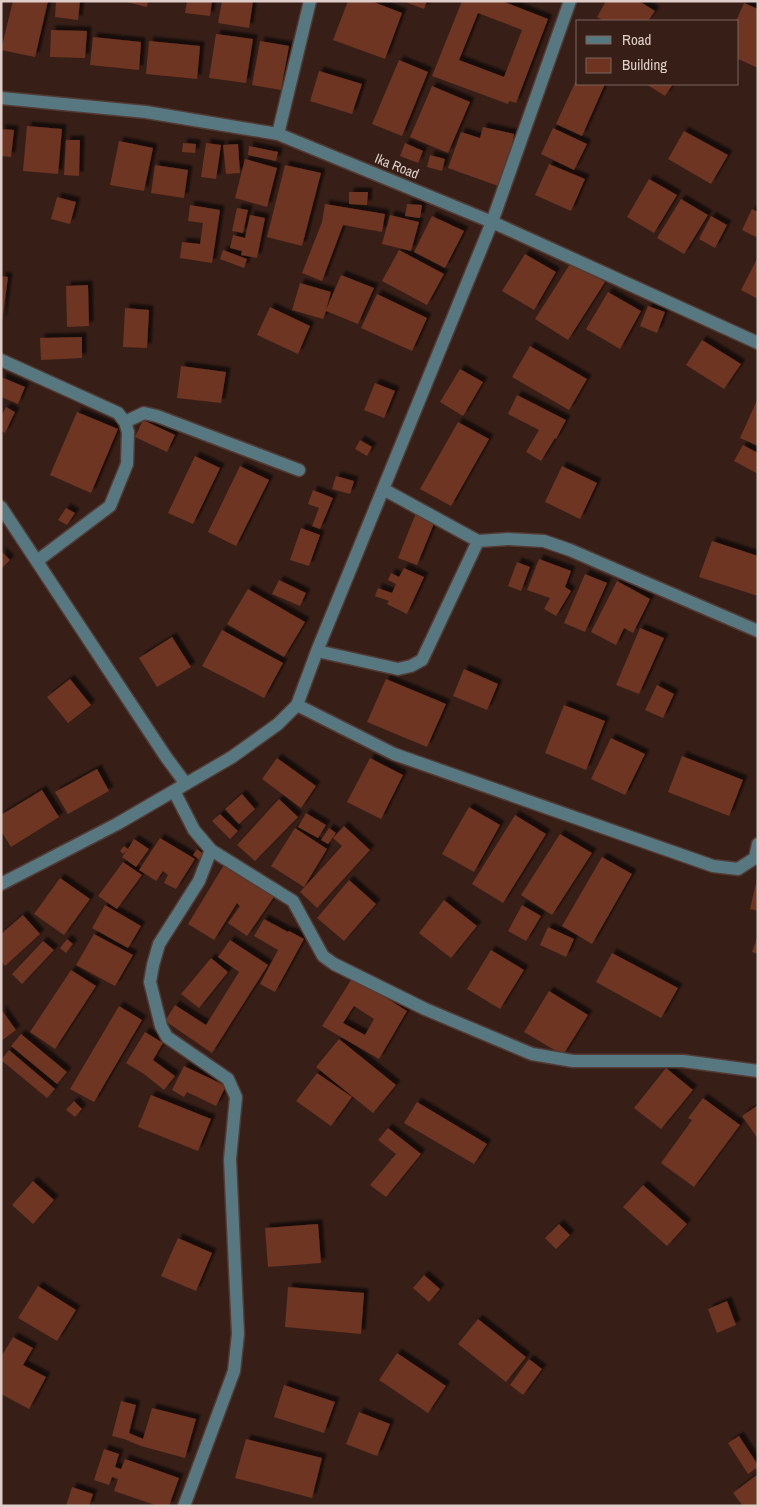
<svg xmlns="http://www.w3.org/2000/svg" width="759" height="1507" viewBox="0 0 759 1507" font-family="'Archivo Narrow',sans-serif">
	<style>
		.building { fill: #6e3420; fill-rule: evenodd; filter: url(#shadow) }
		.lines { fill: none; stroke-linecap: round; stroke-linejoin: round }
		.minor-casing { stroke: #523b34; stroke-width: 15 }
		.minor { stroke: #577880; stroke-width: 12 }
		.labels { text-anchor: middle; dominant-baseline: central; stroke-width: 4; stroke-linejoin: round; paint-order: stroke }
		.street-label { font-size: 14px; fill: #dfcec9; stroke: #371f18 }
	</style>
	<defs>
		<filter id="shadow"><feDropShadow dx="4.5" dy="-4.5" stdDeviation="1" flood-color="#0009"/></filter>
	</defs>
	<rect width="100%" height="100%" fill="#371f18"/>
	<path class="building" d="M13 1H48L35 57 1 50Z
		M56 1H80L78 20 55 17Z
		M122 1H148L147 7Z
		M187 1H212L210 16 185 13Z
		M222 1H253L249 28 218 23Z
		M348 1H371L402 13 385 59 333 40Z
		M402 1H427L424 9Z
		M462 1H502L548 19 516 103 509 101 508 104 432 76ZM478 13 522 30 504 77 459 60Z
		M606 1H639L655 11 648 21H604L597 17Z
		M744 3 758 9V68L738 59V21H736Z
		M51 30 87 31 85 58 50 57Z
		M216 34 253 39 246 83 209 78Z
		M93 37 141 42 139 70 90 65Z
		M149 41 200 46 197 79 146 74Z
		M260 41 289 46 281 90 252 85Z
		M399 60 428 72 402 136 372 124Z
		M319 71 362 84 352 114 310 101Z
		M578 76V84H605L582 136 556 124Z
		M646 84H673L665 96Z
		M432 86 470 102 448 153 410 137Z
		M27 126 62 129 58 174 23 171Z
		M483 127 514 134 511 150 498 186 448 168 461 132 480 138Z
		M553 128 587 144 574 170 541 154Z
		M1 129 14 130 11 157 1 156Z
		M684 131 728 155 711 184 668 159Z
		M66 140H80L79 176 64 175Z
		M119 141 153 148 144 191 110 185Z
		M183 143 196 144 195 153 182 152Z
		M206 143 221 145 216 179 201 177Z
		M405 143 423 151 418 163 400 156Z
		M238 144 240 173 226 174 223 145Z
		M249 146 278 152 276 161 248 155Z
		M430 155 445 159 442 171 427 167Z
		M245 159 277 168 267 207 235 198Z
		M549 164 585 179 571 211 535 195Z
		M155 165 188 170 184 198 151 193Z
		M285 165 321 173 302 246 267 237Z
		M649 179 677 195 654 233 627 217Z
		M349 192H368L367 205 349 204Z
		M57 197 76 202 70 224 51 219Z
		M681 199 708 215 684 254 657 238Z
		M325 204 385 214 382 232 343 225 322 281 302 273 322 222Z
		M407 204 422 205 420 218 405 216Z
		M190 205 220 210 212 263 180 258 182 242 200 244 203 223 188 221Z
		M237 208 248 210 243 233 232 231Z
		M752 209 758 212V238L742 230Z
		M250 215 265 218 257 258 241 255 242 251 230 248 233 235 245 238Z
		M390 215 419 222 411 251 382 244Z
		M432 216 464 231 445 268 414 252Z
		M711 216 727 225 715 248 699 239Z
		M223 250 247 259 244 268 220 259Z
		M399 250 444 274 427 305 382 281Z
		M525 254 556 272 534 310 502 291Z
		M758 257V299L741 290Z
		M572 261 605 282 568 340 535 319Z
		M341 275 374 288 358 324 326 311 323 319 292 310 300 283 331 292 326 310Z
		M1 276 8 277 2 322 1 321Z
		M88 285 89 326 67 327 66 286Z
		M608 292 641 311 620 349 586 329Z
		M377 294 427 318 412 351 361 328Z
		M648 306 665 312 657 333 640 326Z
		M270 307 310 326 298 354 257 335Z
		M125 308 149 310 147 348 123 347Z
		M82 337V358L41 360 40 338Z
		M702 340 741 364 724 389 686 365Z
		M530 346 587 379 569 410 512 377Z
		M181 366 226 372 221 403 177 398Z
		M460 369 483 382 463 416 440 402Z
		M1 377 25 387 18 404 1 397Z
		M375 383 395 391 384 418 364 410Z
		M517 395 566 420 556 439 555 438 541 461 526 452 539 430 508 414Z
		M758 398V446L740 438Z
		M6 407 15 412 5 433 1 431V416Z
		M77 412 118 429 91 493 50 475Z
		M143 420 175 435 167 452 135 437Z
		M458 422 489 439 451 506 420 489Z
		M360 440 372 447 367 456 355 449Z
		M743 445 758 453V474L734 461Z
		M195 456 220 468 193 524 168 513Z
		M240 466 269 480 236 546 208 532Z
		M562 466 597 483 580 519 545 502Z
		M336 476 354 481 350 494 332 489Z
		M313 490 333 498 320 529 312 526 319 508 308 504Z
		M66 508 75 513 67 525 58 520Z
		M416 513 435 521 417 565 398 558Z
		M301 528 320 535 309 566 290 560Z
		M712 541 758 556V596L699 577Z
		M1 551 10 560 1 569Z
		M539 559 571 571 565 587 571 591 556 616 544 609 550 598 527 590Z
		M517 562 530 567 521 591 508 586Z
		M404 568 424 577 407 614 387 604 389 601 375 596 378 588 392 593 396 584 388 580 391 573 399 577Z
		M585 574 607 583 585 632 564 623Z
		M279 580 306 593 300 606 272 594Z
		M617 581 650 599 633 633 624 628 616 645 591 632Z
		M248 589 305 622 284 657 227 624Z
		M640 628 664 638 639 694 616 685Z
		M222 630 283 663 264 698 202 666Z
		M172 637 191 667 157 687 139 658Z
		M464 669 498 684 487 710 453 696Z
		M70 679 91 705 68 723 47 697Z
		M386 679 446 704 427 747 367 722Z
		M657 685 674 694 663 718 645 710Z
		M564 705 605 721 586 770 545 753Z
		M611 738 645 754 625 795 591 779Z
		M682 756 743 780 729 816 668 792Z
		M277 758 316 786 301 808 262 779Z
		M370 758 403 775 381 819 347 802Z
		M97 769 109 791 68 814 55 792Z
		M42 790 59 817 11 847 1 831V815Z
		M242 794 255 809 239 824 225 809Z
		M279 799 298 817 255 861 237 845Z
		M469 807 500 825 474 872 442 854Z
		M306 813 326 825 318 838 298 827Z
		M220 814 238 831 230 839 212 821Z
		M515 815 546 834 503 903 472 884Z
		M344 826 370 850 317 908 300 892 342 846 333 838Z
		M295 828 327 849 304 887 271 866Z
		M329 828 336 833 328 844 321 840Z
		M560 834 592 853 552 915 521 895Z
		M160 838 195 859 176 889 164 883 168 875 163 871 156 881 139 870Z
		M134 839 149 849 136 867 122 857 127 850 123 854 120 851 124 846 128 849Z
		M197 849 205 855 201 861 193 855Z
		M602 857 632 874 592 944 562 926Z
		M123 862 142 875 117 909 98 896Z
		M224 865 274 897 247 936 228 923 240 906 237 903 214 940 188 924Z
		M60 878 90 899 64 935 34 914Z
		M757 879 758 880V911L750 909Z
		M349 880 376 904 344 941 317 918Z
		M444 900 477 926 451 958 419 933Z
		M105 905 141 926 128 948 92 928Z
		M522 905 541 916 526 941 508 931Z
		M23 915 40 934 5 966 1 961V934Z
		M264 919 288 932 289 931 304 939 275 992 260 984 278 950 254 936Z
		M548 927 574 939 566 957 540 945Z
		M94 934 133 955 115 986 76 965Z
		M758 935V954L752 952Z
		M67 939 73 944 66 953 60 948Z
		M230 940 268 965 212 1053 165 1021 175 1005 206 1025 239 972 218 957Z
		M43 941 54 950 22 984 12 974Z
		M491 950 524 970 500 1009 467 989Z
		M612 953 678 988 661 1018 596 982Z
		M211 958 228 972 199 1008 181 994Z
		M71 970 96 986 55 1049 30 1032Z
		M353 977 407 1011 379 1059 322 1026ZM354 1006 374 1019 365 1035 343 1023Z
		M549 991 588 1015 563 1055 524 1032Z
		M119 1006 142 1020 94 1102 70 1089Z
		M1 1009 16 1030 1 1041Z
		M145 1032 163 1043 153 1060 175 1076 164 1090 144 1074 126 1063Z
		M21 1034 67 1072 57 1084 11 1046Z
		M339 1039 396 1085 373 1113 316 1067Z
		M9 1050 55 1089 47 1098 1 1060Z
		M184 1066 226 1086 216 1106 187 1092 184 1097 172 1090Z
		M666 1068 693 1090 661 1129 634 1108Z
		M317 1073 352 1097 331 1126 296 1101Z
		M151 1095 211 1119 198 1151 138 1127Z
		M703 1098 740 1125 694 1187 661 1163 692 1120 688 1118Z
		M74 1101 82 1109 75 1117 66 1110Z
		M417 1102 487 1144 474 1164 404 1123Z
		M758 1105V1139L742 1116Z
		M388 1128 421 1154 386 1197 370 1185 396 1154 378 1140Z
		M33 1181 54 1200 33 1224 12 1205Z
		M643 1185 687 1224 667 1246 623 1207Z
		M318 1224 321 1263 268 1267 265 1228Z
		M559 1224 570 1235 556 1249 545 1238Z
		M178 1238 212 1253 196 1291 161 1276Z
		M424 1275 440 1289 429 1302 413 1288Z
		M38 1286 76 1310 57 1341 18 1318Z
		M288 1287 364 1293 361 1334 285 1327Z
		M727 1301 736 1325 717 1333 708 1309Z
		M478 1319 526 1357 506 1382 458 1344Z
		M13 1337 33 1348 23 1365 46 1377 29 1409 1 1394V1357Z
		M397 1353 446 1386 428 1413 379 1380Z
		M529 1359 542 1369 523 1395 510 1385Z
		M284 1385 335 1402 324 1433 274 1417Z
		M121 1401 136 1405 129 1433 143 1439 152 1408 196 1419 185 1458 141 1446 124 1439 112 1436Z
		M359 1412 390 1424 377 1456 346 1444Z
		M739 1436 758 1465V1467L748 1474 728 1443Z
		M246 1439 322 1458 312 1498 235 1478Z
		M104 1449 119 1454 115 1467 121 1469 125 1459 179 1478 169 1506H158L114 1491 118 1479 112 1477 109 1485 94 1480Z
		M758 1474V1506H743L733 1493Z
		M72 1487 93 1494 89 1506H66Z"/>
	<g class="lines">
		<defs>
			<path id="minor" d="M1 98 146 112 278 134 492 222 758 343
				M278 134 310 1
				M1 360 118 413 125 422 128 432 127 464 110 506 37 561
				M125 422 144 413 157 416 299 470
				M383 489 478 541 508 539 544 541 570 550 758 631
				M1 507 166 757 186 784
				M317 651 398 669 411 666 422 660 478 541
				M297 705 394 754 713 866 738 869 755 858 758 844
				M174 791 194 830 211 850 293 901 323 956 334 964 425 1009 532 1054 573 1061H683L758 1071
				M1 884 117 824 232 757 278 724 297 705 317 651 492 222 570 1
				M184 1506 234 1371 238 1334 230 1159 236 1097 228 1079 167 1037 161 1026 150 982 153 965 159 944 199 881 211 850"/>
		</defs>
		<use href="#minor" class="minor-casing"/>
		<use href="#minor" class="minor"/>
	</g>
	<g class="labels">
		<g class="street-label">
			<text transform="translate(397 166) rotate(22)">Ika Road</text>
		</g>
	</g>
	<rect width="759" height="1507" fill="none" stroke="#dfcec9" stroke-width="5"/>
	<rect x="576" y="20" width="162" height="65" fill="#371f18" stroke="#7a655f"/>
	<rect x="586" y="36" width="25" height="8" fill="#577880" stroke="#7a655f"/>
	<text x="622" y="45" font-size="15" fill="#dfcec9">Road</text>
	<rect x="586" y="58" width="25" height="15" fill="#6e3420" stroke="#7a655f"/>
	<text x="622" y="70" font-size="15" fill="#dfcec9">Building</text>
</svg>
